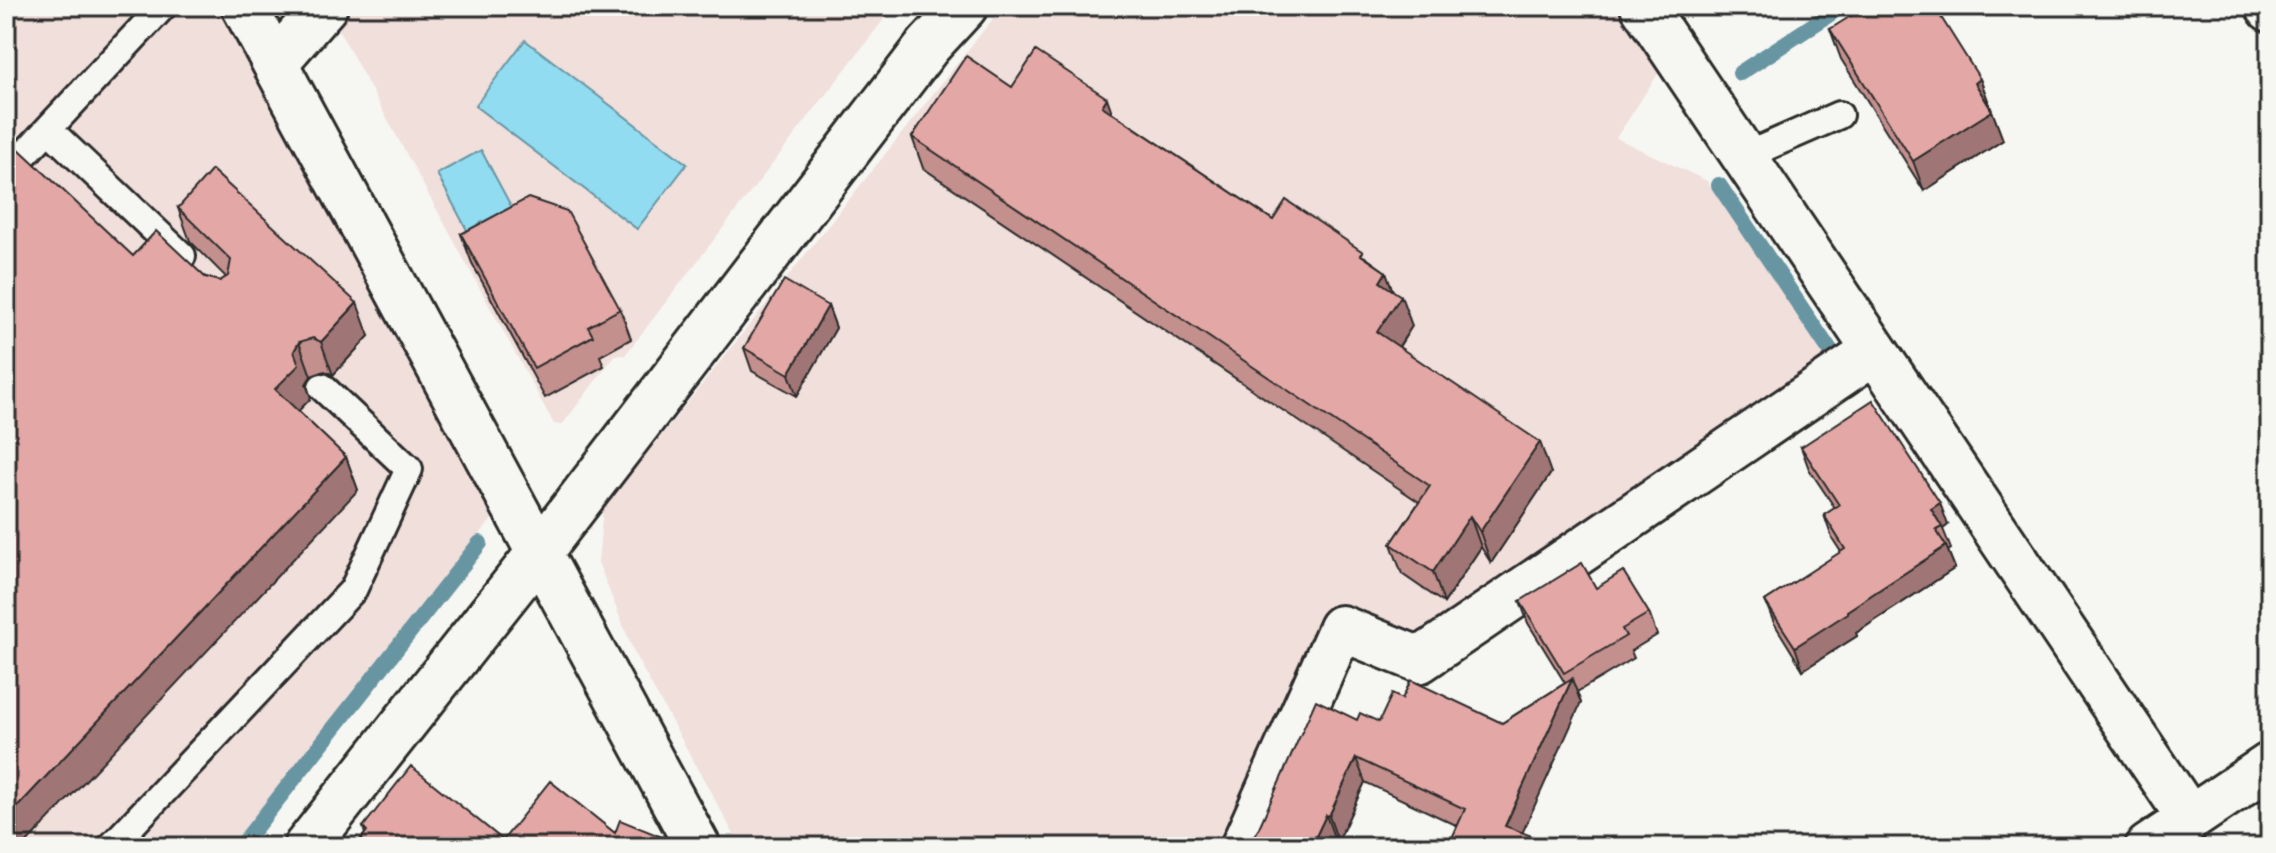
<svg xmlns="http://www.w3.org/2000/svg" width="2276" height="853" viewBox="0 0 2276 853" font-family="Sriracha,sans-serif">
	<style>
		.built { fill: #f0dfdb }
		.water { fill: #91dcf1; stroke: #6895a2; stroke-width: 2 }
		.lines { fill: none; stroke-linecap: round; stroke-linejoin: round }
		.stream { stroke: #6895a2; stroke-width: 16 }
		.lane-casing { stroke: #2b2b2b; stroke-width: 32 }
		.street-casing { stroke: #2b2b2b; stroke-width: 50 }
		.secondary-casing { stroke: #2b2b2b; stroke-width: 50 }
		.lane { stroke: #f6f6f2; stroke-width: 26 }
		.street { stroke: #f6f6f2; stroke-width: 44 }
		.secondary { stroke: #f6f6f2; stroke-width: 44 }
		.wall { fill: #c3908e; stroke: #2b2b2b; stroke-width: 2 }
		.shaded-wall { fill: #9f7674; stroke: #2b2b2b; stroke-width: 2 }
		.building { fill: #e3a8a5; stroke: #2b2b2b; stroke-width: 2 }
	</style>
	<rect width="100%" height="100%" fill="#f6f6f2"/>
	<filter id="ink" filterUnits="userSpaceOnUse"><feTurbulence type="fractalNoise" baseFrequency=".0125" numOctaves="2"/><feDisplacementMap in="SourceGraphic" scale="16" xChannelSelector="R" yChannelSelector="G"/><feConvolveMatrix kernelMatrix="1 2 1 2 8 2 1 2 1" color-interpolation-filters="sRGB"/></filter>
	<g filter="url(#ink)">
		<path class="built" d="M6 6H220L496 514 230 847H6Z
			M353 6H894L625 355H615L562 425 554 424 336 25Z
			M1003 6H1629L1667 60 1616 138 1707 181 1825 355 1411 640 1335 604 1221 847H741L635 655 598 562 603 509Z"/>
		<path class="water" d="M525 40 687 164 637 229 475 106Z
			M481 150 519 221 475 245 437 174Z"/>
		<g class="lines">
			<path class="stream" d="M1740 73 1842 6
				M1719 185 1835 358 1823 366
				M240 847 480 543"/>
			<defs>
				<path id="lane" d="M48 129 182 256
					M1745 156 1839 115
					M6 174 163 6
					M111 847 353 590 409 469 322 387"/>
				<path id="street" d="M1643 6 2190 819
					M275 63 325 6
					M1243 847 1341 628 1420 660 1875 351
					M2148 847 2270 765"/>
				<path id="secondary" d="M244 6 698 847
					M2268 6 2270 9
					M306 847 539 553 928 46 965 6"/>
			</defs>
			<use href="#lane" class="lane-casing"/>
			<use href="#street" class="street-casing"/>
			<use href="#secondary" class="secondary-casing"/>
			<use href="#lane" class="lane"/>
			<use href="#street" class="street"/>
			<use href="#secondary" class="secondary"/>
		</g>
		<path class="wall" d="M1830 29 1980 79 2003 140 1924 191 1841 59Z
			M1113 113 1273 220 1365 257 1386 272 1392 290 1412 326 1399 347 1551 473 1491 563 1481 547 1444 603 1402 574 1391 544 1419 502 923 168 912 137Z
			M178 208 369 336 333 375 325 371 311 376 306 384 311 398 298 411 346 457 358 490 133 256 220 281 226 277 190 241Z
			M461 234 620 309 631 339 600 356 604 366 545 398 472 263Z
			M828 306 836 328 797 396 752 371 744 348Z
			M1801 447 1948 525 1943 529 1951 549 1948 551 1955 568 1856 633 1857 636 1803 670 1774 623 1765 601 1841 552 1832 538 1824 515 1835 508 1809 469Z
			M1596 588 1649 613 1657 635 1631 651 1634 658 1577 692 1581 703 1458 826 1365 782 1338 841 1257 832 1357 720 1379 722 1502 723 1565 683 1528 623 1520 601Z
			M363 827 503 840 615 833 670 847H364L361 839 365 834Z"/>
		<path class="shaded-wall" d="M1980 79 1991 109 1975 83Z
			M1107 98 1118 129 1102 106Z
			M1992 111 2003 140 1924 191 1913 161Z
			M1386 272 1397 302 1401 296 1412 326 1388 363 1377 332 1380 282Z
			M357 303 369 336 333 375 321 342Z
			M828 306 836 328 797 396 789 374Z
			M299 342 311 376 306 384 311 398 287 423 275 389Z
			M1540 442 1551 473 1491 563 1480 532Z
			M346 457 358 490 23 847H6V819Z
			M1940 503 1948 525 1943 529 1931 509Z
			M1470 516 1481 547 1444 603 1433 572Z
			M1946 546 1955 568 1856 633 1857 636 1803 670 1795 647 1847 611Z
			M1572 679 1581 703 1516 847 1505 826Z
			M1356 758 1365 782 1338 841 1329 816Z
			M1326 815 1335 840 1332 847H1311Z"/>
		<path class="building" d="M1867 6H1934L1980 79 1975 83 1992 111 1913 161 1830 29Z
			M1036 51 1107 98 1102 106 1273 220 1286 200 1363 252 1361 255 1386 272 1380 282 1401 296 1377 332 1540 442 1480 532 1470 516 1433 572 1391 544 1430 486 912 137 966 56 1012 87Z
			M19 149 133 256 156 231 205 277 220 281 228 276 231 260 178 208 212 170 357 303 321 342 313 338 299 342 294 351 299 365 275 389 346 457 6 819V163Z
			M528 198 567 211 620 309 588 327 593 336 534 368 461 234Z
			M784 280 828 306 789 374 744 348Z
			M1873 400 1940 503 1931 509 1942 527 1936 530 1946 546 1847 611 1848 613 1795 647 1765 601 1845 549 1824 515 1839 505 1801 447Z
			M1582 563 1596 588 1623 571 1649 613 1622 629 1626 636 1564 673 1520 601Z
			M1572 679 1505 826 1561 847H1448L1465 809 1356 758 1329 816 1326 815 1311 847H1242L1257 832 1316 700 1357 720 1360 713 1379 722 1392 694 1402 699 1411 680 1502 723Z
			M411 766 503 840 550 781 615 833 620 820 667 839 664 847H371L361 839 367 831 363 827Z"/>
	</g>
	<rect width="2276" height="853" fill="none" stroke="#f6f6f2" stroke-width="32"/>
	<rect x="16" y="16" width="2244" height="821" fill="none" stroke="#2b2b2b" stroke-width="3" filter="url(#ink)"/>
</svg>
